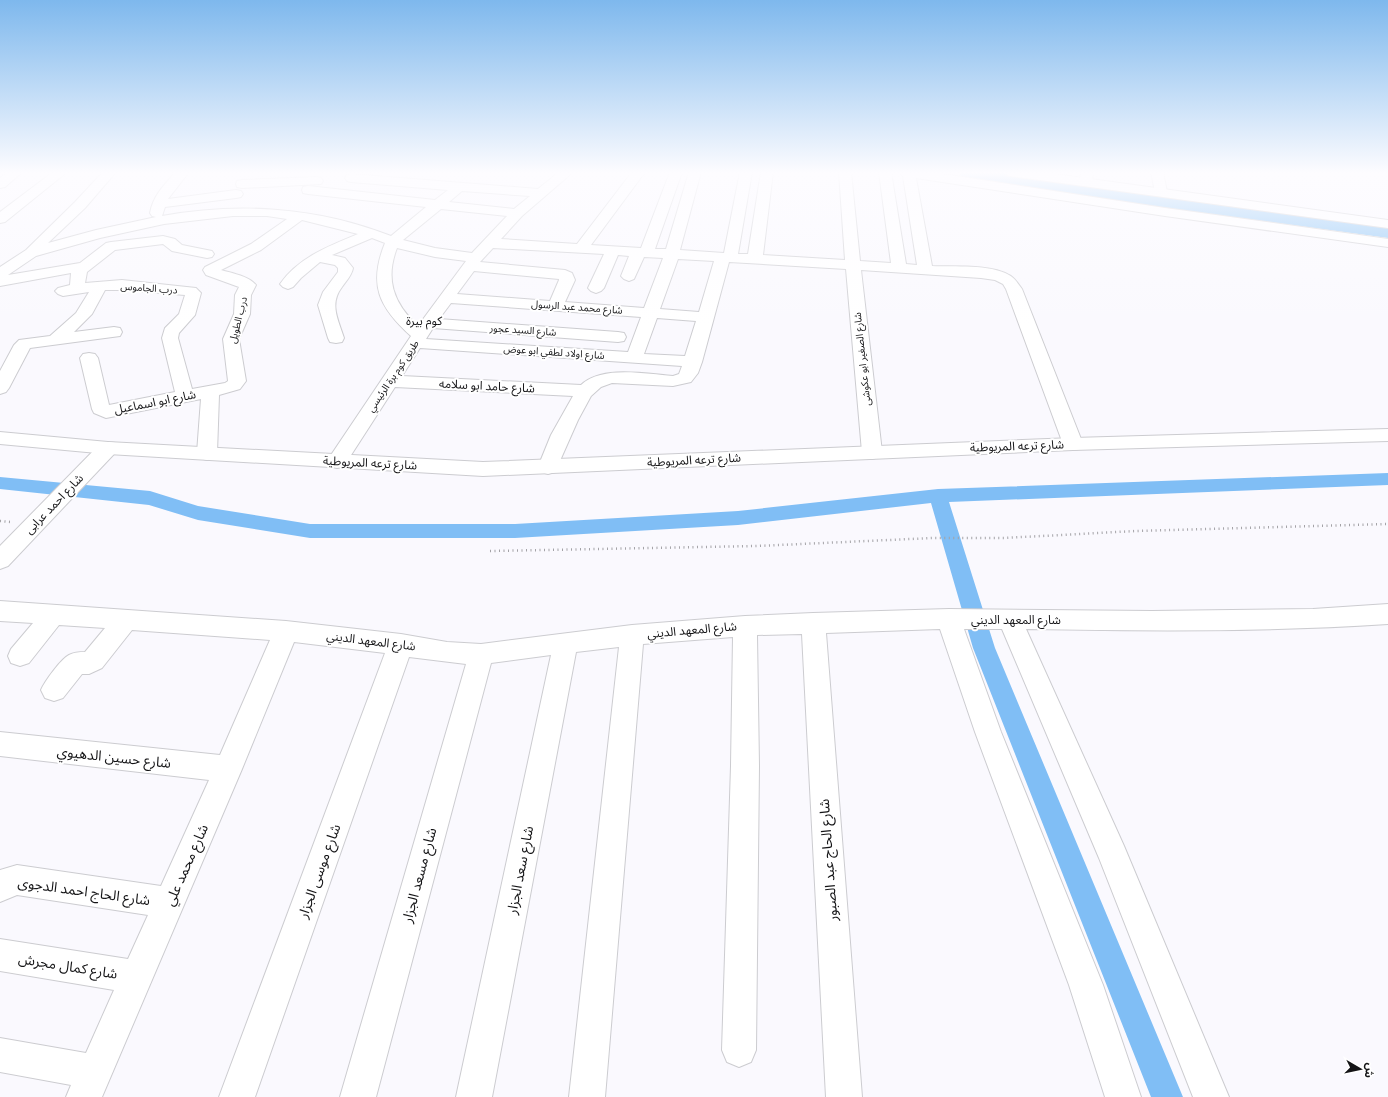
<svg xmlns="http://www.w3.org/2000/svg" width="1388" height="1097" viewBox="0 0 1388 1097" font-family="Roboto,'Noto Sans Arabic',sans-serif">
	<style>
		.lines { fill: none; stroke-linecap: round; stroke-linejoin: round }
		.canal { fill: #80bef5; fill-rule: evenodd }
		.river { fill: #80bef5; fill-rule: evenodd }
		.minor-casing { stroke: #ccccd0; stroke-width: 2 }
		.tertiary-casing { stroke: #ccccd0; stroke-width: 2 }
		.secondary-casing { stroke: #ccccd0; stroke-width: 2 }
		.path { stroke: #a3a2a6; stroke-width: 2.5; stroke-dasharray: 1 3.5; stroke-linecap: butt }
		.minor { fill: #fff; fill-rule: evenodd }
		.tertiary { fill: #fff; fill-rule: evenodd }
		.secondary { fill: #fff; fill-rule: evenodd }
		.labels { text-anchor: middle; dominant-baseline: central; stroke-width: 4; stroke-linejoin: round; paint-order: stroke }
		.far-street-label { font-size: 10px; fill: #141416; stroke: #fff }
		.far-quarter-label { font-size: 12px; fill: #141416; stroke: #fff }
		.street-label { font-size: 12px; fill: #141416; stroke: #fff }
		.near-street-label { font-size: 14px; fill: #141416; stroke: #fff }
	</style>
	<rect width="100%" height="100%" fill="#faf9fe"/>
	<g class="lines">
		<path class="canal" d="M1388 473V485L949 502 995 648 1183 1097H1151L973 648 931 503 738 525 515 538H310L198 520 149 505 0 489V477L150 491 198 506 310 524H515L738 511 938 489Z"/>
		<path class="river" d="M959 172H1007L1137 192 1388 226V238L1137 204 968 178 961 176Z"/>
		<defs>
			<path id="minor" d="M8 172H22L5 187 0 188V178Z
				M53 172H67L5 222 0 223V212Z
				M103 172H116L85 208 48 243 96 230 156 217 152 216 150 213C153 196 164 185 176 172H189L168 199 236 190 241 191 243 194 241 197 236 198 165 207 162 216C238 202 318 207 391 236L426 207 308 194 303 193 302 190 303 187 308 186 435 200 448 190 351 182 347 181 345 178 347 175 351 174 538 189 559 172H573L522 216 501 239 577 244 632 172H645L591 245 641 248 670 172H682L655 249H666L689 172H701L680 250 724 253 740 172H752L738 254H748L761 172H773L763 255 845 260 839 172H851L860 261 891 263 879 172H891L906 264 917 265 903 176 898 172H930L1165 208 1388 239V247L1165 216 916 178 932 266C954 267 990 264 1009 275 1015 278 1018 284 1022 289L1083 444 1080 449 1073 450 1066 449 1063 444 1006 289 1003 284 995 280 981 278 861 270 882 452 879 457 872 459 865 457 862 452 846 269 729 262 702 362 698 373 691 382 673 386 612 383 601 387 591 396 578 420 555 472 548 474 541 472 538 467 551 435 573 396 395 387 344 466 337 468 330 466 327 461 411 336C379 307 368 285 385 243L372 238 332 255 345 258 353 268C352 275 346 281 342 287 329 304 338 319 344 338L342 342 336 343 330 342 328 338 318 305 323 292 338 272V268L335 265 320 262 301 278 293 287 288 289 283 287 280 284C299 257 329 246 358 234L302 220 261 250 221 270C231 273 249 276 256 285L251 295 250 314 239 339 246 381 240 389 219 395 217 453 214 458 207 460 200 458 197 453 201 399 106 418 94 413 92 409 80 358 83 354 89 353 95 354 98 358 109 405 175 392 162 338 165 328 179 314 185 295 122 290H105L92 314 74 332 114 327 120 328 122 332 120 336 30 348 9 388 6 392 0 394V371L14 345 19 340 50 336 76 313 89 292 63 296 58 294 55 291 58 288 70 285 71 273 0 286V267L26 250 75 202ZM462 191 530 196 514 209 449 202ZM441 209 507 216 472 253 435 248 403 240ZM233 216H267L287 219 251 244 205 267 203 270 206 275 239 287 235 295 234 314 223 339 228 381 225 383 192 389 178 338 179 333 195 315 201 293 196 288 122 280 85 283 87 272 115 250 163 244 172 251 207 258 212 257 214 254 212 251 182 245 175 239 163 236 111 242 106 243 80 263 8 275 36 256 100 238 164 224ZM397 248 435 257 466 261 418 326C393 303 385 279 397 248ZM493 248 604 254 588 288 591 291 596 293 601 291 604 288 618 255 629 256 621 276 624 279 629 281 634 279 644 257 663 258 644 308 565 302 575 280 572 273 565 270 480 262ZM678 259 714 261 699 312 660 309ZM474 271 559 279V280L550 301 457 294ZM451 303 641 317 628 352 426 339 433 328 618 342 624 341 626 337 624 333 618 332 439 319ZM657 318 696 321 685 356 644 354ZM420 348 682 366 679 374 673 376C646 374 602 365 581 385L402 376Z
				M1081 172H1093L1092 182 1090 185H1082L1080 182Z
				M1151 172H1163L1167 192 1166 195H1156L1155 192Z
				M317 177 321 178 323 181 321 184 242 188 237 187 236 184 237 181 242 180Z
				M0 601 286 621 401 634 447 642 481 644 632 625 745 616 813 613 949 609 1152 611 1313 609 1388 604V624C1267 632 1147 631 1026 629L1124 846 1229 1097H1193L1099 858 1002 629H964L1001 732 1103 985 1141 1097H1105L1069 985 975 732 940 629 826 633 862 1097H826L802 634 757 635 759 766 756 1050 751 1062 739 1067 727 1062 722 1050 731 766 733 637 643 644 605 1097H569L619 647 576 652 492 1097H456L551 655 491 663 376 1097H340L466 664 409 657 255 1097H219L385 653 294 642 242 769 102 1097H66L71 1085 0 1072V1038L86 1053 114 990 0 971V939L128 959 148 915 17 895 0 902V870L17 865 161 886 209 780 0 756V732L220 755 270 640 132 630 102 668 89 674H82L63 698 54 701 45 698 41 690C45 681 61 659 69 655 75 652 79 652 85 652L105 628 59 625 29 663 20 666 11 663 8 656 11 649 33 623 0 621Z"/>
			<path id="tertiary" d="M1005 172H1040L1388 220V228L1011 176 1007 175Z
				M108 442 115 443 118 448 115 453 8 566 0 569V546L101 443Z"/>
			<path id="secondary" d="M1388 429V441L1073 450 483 476 108 454 0 444V432L108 442 483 462 1073 438Z"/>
		</defs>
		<use href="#minor" class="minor-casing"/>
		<use href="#tertiary" class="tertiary-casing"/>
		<use href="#secondary" class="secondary-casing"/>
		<path class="path" d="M0 521 11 522
			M490 551 757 546 933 538H1004L1136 531 1388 524"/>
		<use href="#minor" class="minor"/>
		<use href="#tertiary" class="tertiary"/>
		<use href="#secondary" class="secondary"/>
	</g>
	<linearGradient id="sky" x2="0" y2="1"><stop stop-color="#7eb8ed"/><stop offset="0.53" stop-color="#fdfcff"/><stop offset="1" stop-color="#fdfcff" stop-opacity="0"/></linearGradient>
	<rect width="1388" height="326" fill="url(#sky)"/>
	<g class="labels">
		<g class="far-street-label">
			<text transform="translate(149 288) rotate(4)">درب الجاموس</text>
			<text transform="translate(577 307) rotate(4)">شارع محمد عبد الرسول</text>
			<text transform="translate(238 320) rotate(-76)">درب الطويل</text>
			<text transform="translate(523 330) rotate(4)">شارع السيد عجور</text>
			<text transform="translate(554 352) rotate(4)">شارع اولاد لطفي ابو عوض</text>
			<text transform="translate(862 359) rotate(-96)">شارع الصغير ابو عكوشى</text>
			<text transform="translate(393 376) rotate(-56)">طريق كوم برة الرئيسي</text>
		</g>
		<g class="far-quarter-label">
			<text x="424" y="321">كوم بيرة</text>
		</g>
		<g class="street-label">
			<text transform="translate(487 386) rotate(3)">شارع حامد ابو سلامه</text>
			<text transform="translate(155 402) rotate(-11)">شارع ابو اسماعيل</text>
			<text transform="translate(1017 446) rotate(-2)">شارع ترعه المريوطية</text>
			<text transform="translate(694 460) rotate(-3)">شارع ترعه المريوطية</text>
			<text transform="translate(370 463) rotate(3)">شارع ترعه المريوطية</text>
			<text transform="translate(54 504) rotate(-46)">شارع احمد عرابى</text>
			<text x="1016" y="620">شارع المعهد الديني</text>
			<text transform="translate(692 630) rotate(-5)">شارع المعهد الديني</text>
			<text transform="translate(371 641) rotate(7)">شارع المعهد الديني</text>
		</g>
		<g class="near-street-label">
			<text transform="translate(114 757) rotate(6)">شارع حسين الدهيوي</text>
			<text transform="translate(828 860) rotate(-94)">شارع الحاج عبد الصبور</text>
			<text transform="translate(186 865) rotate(-66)">شارع محمد علي</text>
			<text transform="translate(520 870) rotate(-79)">شارع سعد الجزار</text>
			<text transform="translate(319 871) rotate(-70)">شارع موسى الجزار</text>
			<text transform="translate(419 875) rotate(-75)">شارع مسعد الجزار</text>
			<text transform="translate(84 891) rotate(8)">شارع الحاج احمد الدجوى</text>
			<text transform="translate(68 966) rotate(9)">شارع كمال مجرش</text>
		</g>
	</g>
	<g transform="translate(1360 1069) rotate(99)" stroke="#ffffff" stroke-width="3" paint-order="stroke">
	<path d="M0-3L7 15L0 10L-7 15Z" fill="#141416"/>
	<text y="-6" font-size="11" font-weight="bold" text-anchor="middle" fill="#141416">ش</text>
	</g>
</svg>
